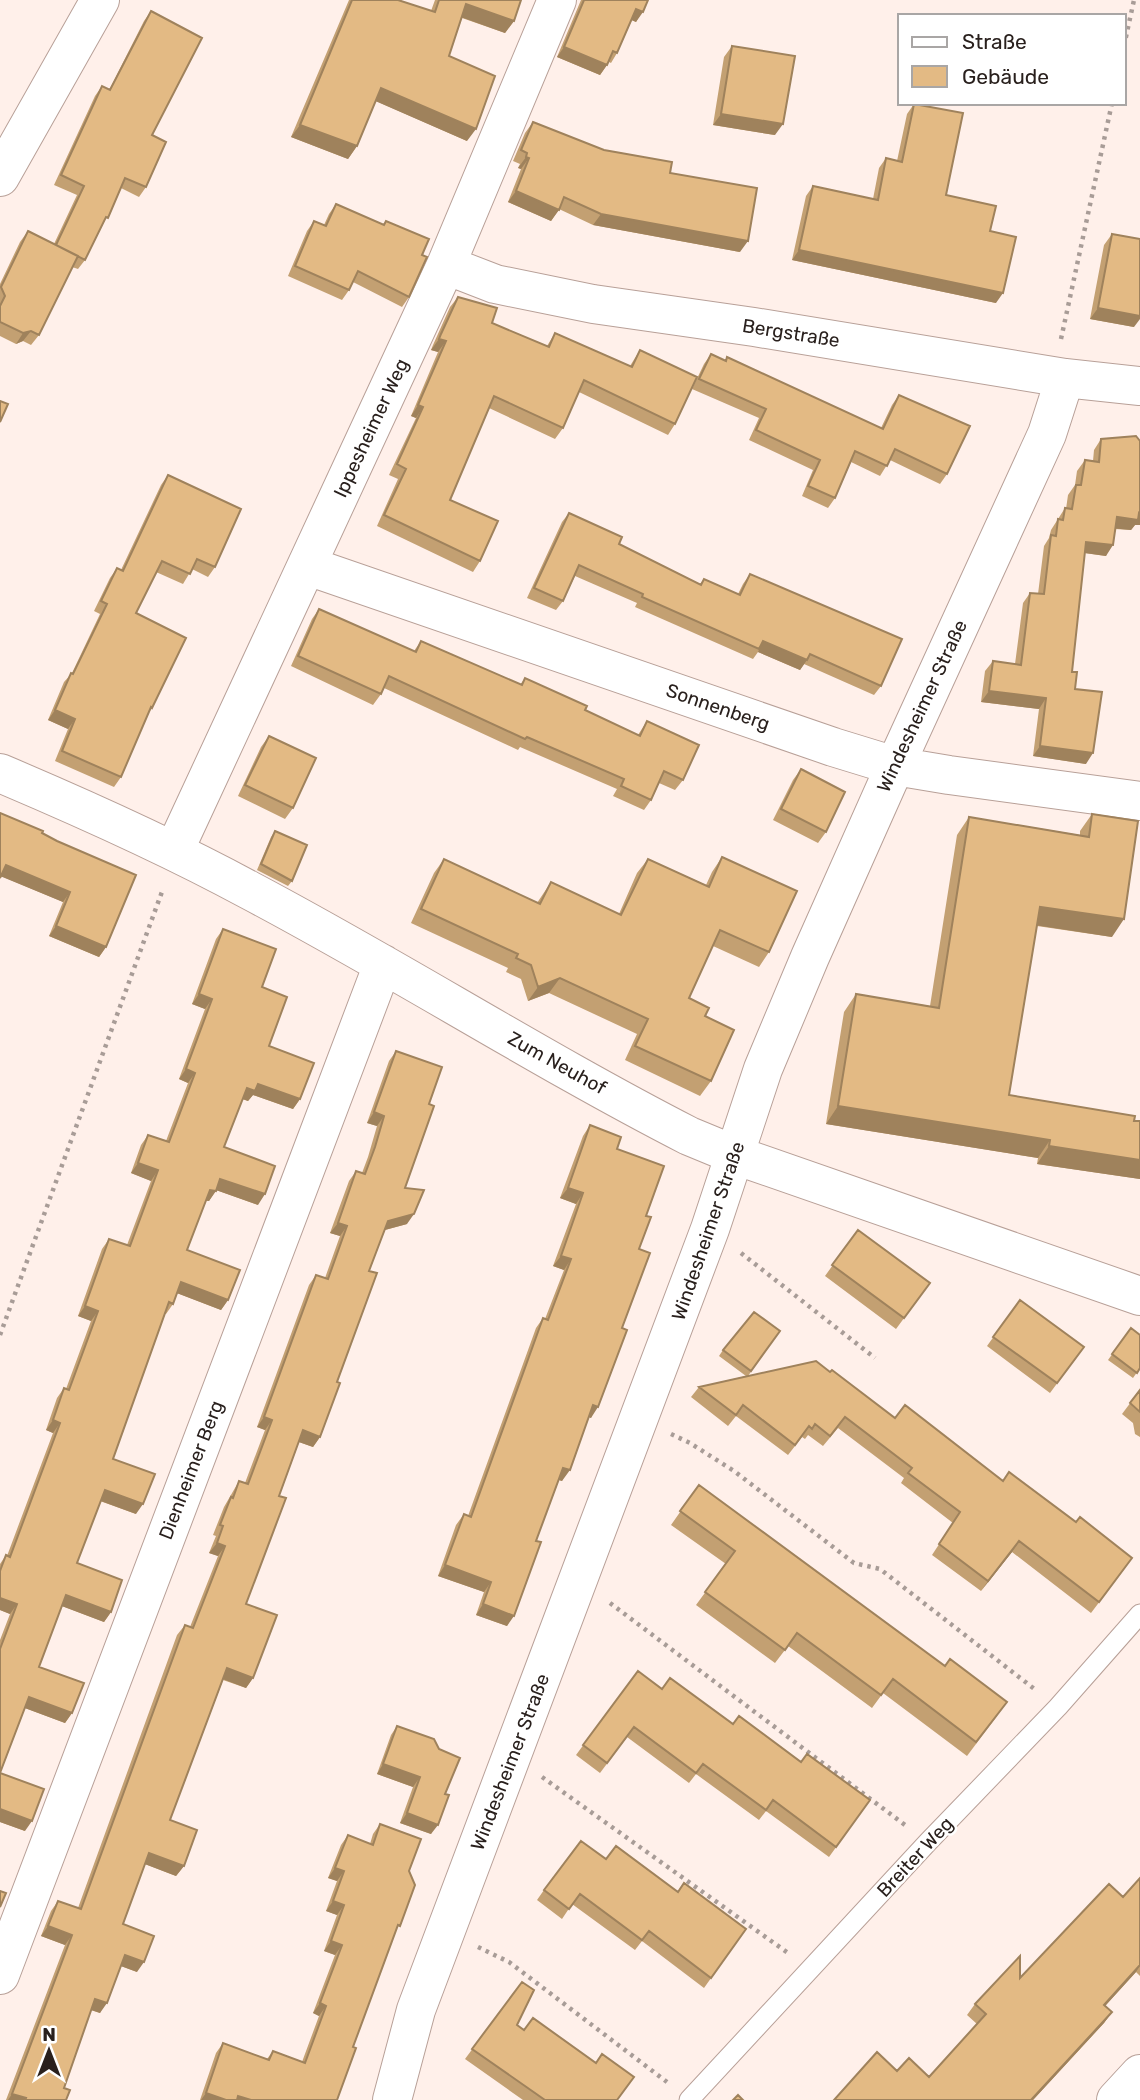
<svg xmlns="http://www.w3.org/2000/svg" width="1140" height="2100" viewBox="0 0 1140 2100" font-family="Rubik,sans-serif">
	<style>
		.lines { fill: none; stroke-linecap: round; stroke-linejoin: round }
		.lane-casing { stroke: #b8a098; stroke-width: 21 }
		.street-casing { stroke: #b8a098; stroke-width: 40 }
		.path { stroke: #a89c97; stroke-width: 4.5; stroke-dasharray: 3.5 5; stroke-linecap: butt }
		.lane { stroke: #fff; stroke-width: 19 }
		.street { stroke: #fff; stroke-width: 38 }
		.wall { fill: #c3a072 }
		.shaded-wall { fill: #9f825c }
		.building { fill: #e3ba84; stroke: #9f825c; stroke-width: 2 }
		.labels { text-anchor: middle; dominant-baseline: central; stroke-width: 5; stroke-linejoin: round; paint-order: stroke }
		.street-label { font-size: 19px; fill: #29201d; stroke: #fff }
	</style>
	<rect width="100%" height="100%" fill="#fff0ea"/>
	<g class="lines">
		<defs>
			<path id="lane" d="M689 2100 928 1842 1058 1707 1140 1614"/>
			<path id="street" d="M0 177 100 0
				M446 265 495 284 593 304 754 327 1065 378 1140 386
				M308 566 833 747 895 766 949 775 1140 801
				M0 773C85 809 168 846 249 890 397 968 539 1059 689 1136L735 1155 1140 1296
				M174 851 446 265 557 0
				M0 1975 383 964
				M392 2100 416 2010 710 1229 763 1069 810 957 895 766 1047 434 1065 378
				M1116 2100 1140 2074"/>
		</defs>
		<use href="#lane" class="lane-casing"/>
		<use href="#street" class="street-casing"/>
		<path class="path" d="M1124 46 1134 0
			M1061 339 1112 103
			M741 1253 875 1358
			M0 1335 163 889
			M671 1434 690 1443 734 1471 854 1563 880 1569 1037 1691
			M610 1603 905 1825
			M542 1777 788 1953
			M478 1947 509 1962 667 2082"/>
		<use href="#lane" class="lane"/>
		<use href="#street" class="street"/>
	</g>
	<path class="wall" d="M349 0H398L431 11 435 0H521L514 21 505 33 462 18 449 56 467 141 376 101 357 146 348 159 291 137Z
		M581 0H648L636 22 632 20 617 53 611 63 609 62 600 75 557 57Z
		M151 11 152 135 146 187 139 197 121 188 85 260 78 269 72 267 39 335 31 345 23 341 16 344 0 336V284L20 242 28 231 54 244 77 195 54 185 95 96 102 86 109 90 144 21Z
		M732 46 775 135 713 125 724 57Z
		M914 104 946 195 990 231 996 303 792 260 806 196 813 186 873 199 879 168 886 158 897 161 907 114Z
		M533 122 604 150 670 173 740 252 593 225 559 209 551 221 508 202 521 169 518 168 520 164 513 161 525 133Z
		M336 204 383 225 386 221 422 255 409 297 402 307 353 282 349 290 342 300 288 276 307 231 314 221 324 225 329 214Z
		M1112 234 1134 327 1090 319 1104 245Z
		M458 297 492 323 547 346 555 333 630 366 640 350 675 424 668 435 579 392 563 428 555 439 489 408 450 500 480 561 473 572 377 526 398 479 389 475 416 418 411 416 438 352 431 350 433 345 450 307Z
		M711 354 881 428 892 405 899 395 947 474 940 484 890 460 880 476 851 462 835 498 828 508 802 496 813 470 749 440 759 418 692 389 704 364Z
		M1101 439 1135 525 1131 530 1115 529 1106 556 1084 553 1072 672 1086 764 1033 756 1039 709 981 702 985 671 993 661 1015 664 1023 603 1030 593 1038 594 1044 546 1049 538 1051 530 1065 508 1066 509 1068 495 1075 485 1077 471 1085 460 1093 461 1094 450Z
		M168 475 215 567 208 577 192 569 183 584 156 572 136 613 152 708 147 715 121 777 114 787 55 761 68 729 48 720 64 682 72 673 100 614 94 611 110 578 117 568 121 570 161 485Z
		M569 513 619 544 700 584 704 579 738 594 743 584 750 574 881 686 874 695 804 664 800 670 758 652 753 659 635 607 637 603 575 576 563 601 556 610 527 598 562 522Z
		M319 609 414 651 421 641 520 685 525 678 585 710 638 735 647 721 683 780 675 790 659 783 651 800 644 810 613 796 617 789 520 747 518 750 384 688 381 694 373 705 291 666 312 619Z
		M269 736 293 808 285 819 238 796 261 747Z
		M801 769 826 832 818 843 773 820 793 780Z
		M0 813 42 833 106 947 99 957 49 936 63 902 1 876Z
		M1092 814 1112 937 1037 926 1009 1095 1140 1121V1179L1037 1164 1038 1158 826 1124 844 1012 856 994 930 1006 957 835 969 817 1080 835V831Z
		M275 831 292 881 288 886 257 870 271 837Z
		M722 857 769 952 759 967 713 946 689 998 705 1016 711 1081 700 1096 625 1060 637 1034 549 993 528 1001 521 979 506 972 508 968 411 923 434 873 444 859 537 903 551 882 619 914 637 873 648 859 706 885 712 872Z
		M223 929 262 987 269 1046 300 1099 293 1109 253 1095 248 1101 242 1099 224 1147 258 1205 216 1190 209 1201H206L187 1250 228 1300 221 1310 177 1293 173 1304 166 1314H165L113 1459 136 1514 100 1501 77 1563 111 1612 104 1622 62 1606 39 1667 72 1713 65 1723 25 1708 0 1773 25 1831 0 1822V1640L10 1614 0 1610V1564L6 1555 7 1556 53 1433 46 1430 57 1398 64 1388 66 1389 91 1321 78 1316 102 1249 109 1239 127 1245 151 1181 131 1173 141 1145 148 1135 166 1141 188 1083 179 1079 205 1009 192 1004 216 939Z
		M396 1051 429 1104 405 1188 407 1224 385 1230 369 1271 320 1437 313 1447 299 1442 279 1496 246 1604 253 1678 246 1688 223 1680 170 1820 184 1866 176 1876 145 1864 123 1924 137 1972 121 1966 100 2013 91 2010 64 2088 66 2100H6L65 1945 41 1936 51 1911 58 1901 78 1908 177 1635 185 1625 190 1627 218 1556 209 1553 216 1536 213 1535 224 1507 239 1481 245 1483 265 1430 257 1427 309 1285 316 1275 325 1278 340 1236 330 1233 349 1181 356 1171 362 1173 368 1157 377 1126 367 1123 389 1061Z
		M590 1125 617 1149 646 1216 622 1328 591 1418 589 1417 562 1481 559 1480 536 1541 507 1626 476 1615 484 1592 438 1576 456 1525 464 1514 468 1516 536 1328 543 1318 545 1319 564 1270 553 1266 576 1204 560 1198 583 1136Z
		M858 1230 930 1283 896 1329 825 1276Z
		M1020 1300 1084 1347 1050 1393 987 1346Z
		M1131 1328 1140 1368 1133 1378 1108 1360Z
		M780 1331 748 1376 895 1418 1003 1481 1125 1568 1091 1613 1012 1552 981 1591 932 1555 953 1523 901 1483 904 1478 838 1428 823 1446 808 1435 805 1439 802 1437 788 1455 736 1416 728 1426 691 1397 699 1387 746 1376 719 1356 723 1350Z
		M1140 1390V1437L1135 1434 1133 1423 1122 1414Z
		M699 1485 997 1716 967 1756 883 1693 872 1708 788 1646 775 1663 696 1605 726 1564 671 1525Z
		M638 1671 662 1689 733 1724 870 1800 829 1857 766 1811 759 1820 696 1774 689 1783 627 1737 600 1773 576 1755Z
		M397 1726 445 1794 431 1834 400 1823 413 1787 377 1774 391 1735Z
		M380 1824 409 1871 395 1934 353 2047 337 2100H200L216 2053 223 2043 267 2059 273 2051 302 2062 319 2016 313 2013 335 1955 324 1951 337 1915 326 1911 337 1881 328 1878 341 1845 348 1835 370 1844 373 1834Z
		M606 1859 678 1892 746 1929 704 1988 642 1941 635 1950 572 1904 562 1919 537 1900 544 1890Z
		M1140 1878V1976L1136 1972 1105 2006 1112 2012 1104 2023 1033 2100 897 2071 929 2077 977 2024 967 2015 975 2004 1020 1978 1123 1897Z
		M522 1982 517 2025 617 2100H523L465 2059Z"/>
	<path class="shaded-wall" d="M466 4 514 21 505 33 458 16Z
		M636 9 643 12 636 22 629 19Z
		M564 47 607 65 600 75 557 57Z
		M381 88 476 129 467 141 373 100Z
		M721 114 783 124 775 135 713 125Z
		M300 125 357 146 348 159 291 137Z
		M526 157 529 158 521 169 518 168Z
		M516 191 559 210 551 221 508 202Z
		M601 214 748 241 740 252 593 225Z
		M799 250 1003 293 996 303 792 260Z
		M1098 308 1140 316V319L1134 327 1090 319Z
		M31 331 23 341 16 344 23 333Z
		M439 339 446 341 438 352 431 350Z
		M418 405 423 407 416 418 411 416Z
		M1140 514V525H1135L1131 530 1110 528 1117 517Z
		M1086 542 1113 545 1106 556 1078 552Z
		M763 641 807 660 800 670 758 652Z
		M989 691 1046 698 1039 709 981 702Z
		M55 710 75 719 68 729 48 720Z
		M1040 746 1093 753 1086 764 1033 756Z
		M6 865 70 892 63 902 0 876Z
		M1040 907 1124 919 1112 937 1028 924Z
		M56 926 106 947 99 957 49 936Z
		M560 978 549 993 528 1001 538 987Z
		M199 994 212 999 205 1009 192 1004Z
		M186 1069 195 1073 188 1083 179 1079Z
		M258 1084 300 1099 293 1109 253 1095 248 1101 240 1098 247 1088Z
		M838 1106 1050 1140 1038 1158 826 1124Z
		M374 1112 384 1116 377 1126 367 1123Z
		M1049 1146 1140 1160V1179L1037 1164Z
		M138 1163 158 1170 151 1181 131 1173Z
		M220 1179 265 1194 258 1205 213 1189Z
		M568 1188 583 1193 576 1204 560 1198Z
		M210 1190 216 1191 209 1201 203 1200Z
		M414 1214 407 1224 381 1231 388 1221Z
		M338 1223 347 1226 340 1236 330 1233Z
		M561 1256 571 1259 564 1270 553 1266Z
		M181 1282 228 1300 221 1310 174 1292Z
		M85 1306 98 1311 91 1321 78 1316Z
		M593 1405 598 1407 591 1418 586 1416Z
		M264 1417 272 1420 265 1430 257 1427Z
		M53 1420 60 1423 53 1433 46 1430Z
		M303 1430 320 1437 313 1447 296 1441Z
		M563 1468 570 1470 562 1481 556 1479Z
		M105 1490 143 1504 136 1514 98 1500Z
		M1019 1541 1012 1552 981 1591 988 1581Z
		M217 1543 225 1546 218 1556 209 1553Z
		M445 1565 491 1582 484 1592 438 1576Z
		M66 1595 111 1612 104 1622 59 1605Z
		M0 1598 17 1604 10 1614 0 1610Z
		M483 1604 514 1616 507 1626 476 1615Z
		M227 1668 253 1678 246 1688 220 1678Z
		M29 1697 72 1713 65 1723 22 1707Z
		M383 1764 420 1777 413 1787 377 1774Z
		M0 1809 32 1821 25 1831 0 1822Z
		M407 1813 438 1825 431 1834 400 1823Z
		M149 1853 184 1866 176 1876 142 1863Z
		M335 1868 344 1871 337 1881 328 1878Z
		M333 1901 344 1905 337 1915 326 1911Z
		M48 1926 72 1935 65 1945 41 1936Z
		M331 1941 342 1945 335 1955 324 1951Z
		M125 1955 144 1962 137 1972 118 1965Z
		M1140 1965 1136 1972 1096 2016 1104 2005Z
		M95 1999 107 2003 100 2013 88 2009Z
		M320 2003 326 2006 319 2016 313 2013Z
		M1112 2012 1104 2023 1033 2100H1031Z
		M206 2093 226 2100H201Z
		M12 2094 26 2098 24 2100H8Z
		M238 2096 251 2100H235Z"/>
	<path class="building" d="M352 0H398L435 12 439 0H521L514 21 466 4 449 56 495 76 476 129 381 88 357 146 300 125Z
		M584 0H648L643 12 636 9 617 53 613 51 607 65 564 47Z
		M151 11 202 38 152 135 166 142 146 187 125 178 108 218 106 217 85 260 56 245 84 186 61 175 102 86 110 90Z
		M732 46 795 56 783 124 721 114Z
		M914 104 963 113 946 195 996 206 990 231 1016 237 1003 293 799 250 813 186 878 200 886 158 902 162Z
		M533 122 604 150 672 162 670 173 757 188 748 241 601 214 564 197 559 210 516 191 529 158 526 157 527 153 521 150Z
		M336 204 384 225 386 221 429 239 422 255 427 257 409 297 358 271 349 290 295 266 314 221 326 226Z
		M28 231 78 256 39 335 31 331 23 333 0 322V306L5 296 1 287Z
		M1112 234 1140 239V316L1098 308Z
		M458 297 497 308 492 323 549 347 555 333 632 367 640 350 697 377 675 424 584 380 563 428 494 396 450 500 498 521 480 561 384 515 406 469 397 464 423 407 418 405 446 341 439 339 441 334Z
		M711 354 726 361 727 357 883 429 899 395 970 426 947 474 895 449 887 466 855 451 835 498 808 486 820 460 756 430 766 409 699 379Z
		M0 401 8 404 0 422Z
		M1136 436 1140 441V514L1139 513 1138 520 1117 517 1113 545 1086 542 1072 672H1077L1075 689 1102 692 1093 753 1040 746 1046 698 989 691 993 661 1021 665 1030 593 1044 594 1051 535 1056 536 1058 519 1063 520 1065 508 1072 509 1076 485H1081L1085 460 1099 462 1101 439Z
		M168 475 241 509 215 567 197 559 190 574 162 561 136 613 186 638 152 708 151 707 121 777 62 751 75 719 55 710 71 673 73 674 107 604 101 601 117 568 123 571Z
		M569 513 622 537 619 544 701 585 704 579 740 595 750 574 902 639 881 686 810 654 807 660 763 641 759 649 642 597 643 594 579 565 563 601 534 588Z
		M319 609 416 652 421 641 522 685 525 678 587 706 585 710 640 736 647 721 699 745 683 780 664 771 651 800 621 786 624 779 527 737 525 739 389 676 381 694 298 656Z
		M269 736 316 758 293 808 245 785Z
		M801 769 845 792 826 832 781 809Z
		M0 813 43 831 42 833 57 841 136 875 106 947 56 926 70 892 6 865 0 878Z
		M1092 814 1138 821 1124 919 1040 907 1009 1095 1135 1116 1134 1121H1140V1160L1049 1146 1050 1140 838 1106 856 994 939 1008 969 817 1089 837Z
		M275 831 307 845 292 881 261 864Z
		M722 857 797 891 769 952 720 930 689 998 709 1008 705 1016 734 1030 711 1081 635 1046 648 1019 560 978 538 987 531 965 516 958 518 954 421 909 444 859 540 904 551 882 621 915 648 859 709 887Z
		M223 929 276 949 262 987 287 997 269 1046 314 1063 300 1099 258 1084 255 1091 247 1088 224 1147 275 1166 265 1194 220 1179 216 1191 210 1190 187 1250 240 1270 228 1300 181 1282 173 1304 169 1302 113 1459 155 1474 143 1504 105 1490 77 1563 122 1580 111 1612 66 1595 39 1667 84 1683 72 1713 29 1697 0 1773 44 1789 32 1821 0 1809V1649L17 1604 0 1598V1571L6 1555 10 1557 60 1423 53 1420 64 1388 69 1390 98 1311 85 1306 109 1239 130 1246 158 1170 138 1163 148 1135 169 1142 195 1073 186 1069 212 999 199 994Z
		M396 1051 442 1067 429 1104 434 1106 405 1188 424 1190 414 1214 388 1221 369 1271 377 1273 337 1382 340 1383 320 1437 303 1430 279 1496 286 1498 246 1604 277 1615 253 1678 227 1668 170 1820 197 1830 184 1866 149 1853 123 1924 154 1936 144 1962 125 1955 107 2003 95 1999 64 2088 70 2090 66 2100H25L26 2098 12 2094 72 1935 48 1926 58 1901 81 1909 185 1625 193 1628 225 1546 217 1543 223 1526 220 1525 231 1497 233 1498 239 1481 248 1484 272 1420 264 1417 316 1275 328 1279 347 1226 338 1223 356 1171 365 1174 375 1147 384 1116 374 1112Z
		M590 1125 621 1137 617 1149 664 1166 646 1216 651 1217 639 1249 650 1253 622 1328 627 1330 598 1407 593 1405 570 1470 563 1468 536 1541 541 1542 514 1616 483 1604 491 1582 445 1565 464 1514 471 1517 543 1318 548 1320 571 1259 561 1256 583 1193 568 1188Z
		M858 1230 930 1283 904 1318 832 1265Z
		M1020 1300 1084 1347 1057 1383 993 1337Z
		M754 1312 780 1331 751 1371 723 1350Z
		M1131 1328 1140 1335V1368L1137 1373 1112 1354Z
		M816 1361 830 1372 832 1370 895 1418 905 1405 1003 1481 1009 1472 1076 1522 1080 1517 1132 1558 1099 1602 1019 1541 988 1581 939 1544 960 1512 908 1473 912 1468 845 1417 830 1436 815 1424 812 1429 809 1426 795 1445 743 1405 736 1415 699 1387Z
		M1140 1390V1412L1130 1403Z
		M699 1485 945 1666 950 1659 1007 1702 976 1742 893 1679 881 1695 797 1633 785 1650 705 1592 735 1551 680 1511Z
		M638 1671 662 1689 670 1678 733 1724 739 1716 801 1762 807 1754 870 1800 836 1847 773 1800 766 1810 703 1764 696 1773 634 1727 607 1763 583 1745Z
		M397 1726 434 1739 439 1749 460 1758 445 1794 449 1795 438 1825 407 1813 420 1777 383 1764Z
		M380 1824 421 1839 409 1871 415 1885 400 1926 398 1925 353 2047 356 2048 337 2100H251L238 2096 237 2100H226L206 2093 223 2043 269 2060 273 2051 305 2063 326 2006 320 2003 342 1945 331 1941 344 1905 333 1901 344 1871 335 1868 348 1835 373 1845Z
		M581 1841 606 1859 616 1846 678 1892 684 1883 746 1929 711 1978 649 1931 642 1940 580 1894 569 1909 544 1890Z
		M1140 1878V1965L1104 2005 1112 2012 1031 2100H834L877 2052 897 2071 909 2058 929 2077 986 2014 975 2004 1020 1956V1978L1109 1884 1123 1897Z
		M0 1891 6 1893 0 1907Z
		M522 1982 534 1990 517 2025 524 2030 533 2018 596 2063 602 2054 634 2077 617 2100H545L472 2049Z
		M738 2095 743 2100H733Z"/>
	<g class="labels">
		<g class="street-label">
			<text transform="translate(791 333) rotate(9)">Bergstraße</text>
			<text transform="translate(371 428) rotate(-65)">Ippesheimer Weg</text>
			<text transform="translate(922 706) rotate(-65)">Windesheimer Straße</text>
			<text transform="translate(718 707) rotate(19)">Sonnenberg</text>
			<text transform="translate(557 1063) rotate(29)">Zum Neuhof</text>
			<text transform="translate(708 1231) rotate(-71)">Windesheimer Straße</text>
			<text transform="translate(191 1470) rotate(-69)">Dienheimer Berg</text>
			<text transform="translate(510 1762) rotate(-69)">Windesheimer Straße</text>
			<text transform="translate(915 1857) rotate(-47)">Breiter Weg</text>
		</g>
	</g>
	<rect x="898" y="14" width="228" height="91" fill="#ffffff" stroke="#a9a6a5" stroke-width="2"/>
	<rect x="912" y="37" width="35" height="10" fill="#ffffff" stroke="#a9a6a5" stroke-width="2"/>
	<text x="962" y="49" font-size="21" fill="#29201d">Straße</text>
	<rect x="912" y="66" width="35" height="21" fill="#e3ba84" stroke="#a9a6a5" stroke-width="2"/>
	<text x="962" y="84" font-size="21" fill="#29201d">Gebäude</text>
	<g transform="translate(49 2051)" stroke="#ffffff" stroke-width="5" paint-order="stroke">
	<path d="M0-5L12 26L0 18L-12 26Z" fill="#29201d"/>
	<text y="-10" font-size="19" font-weight="bold" text-anchor="middle" fill="#29201d">N</text>
	</g>
</svg>
